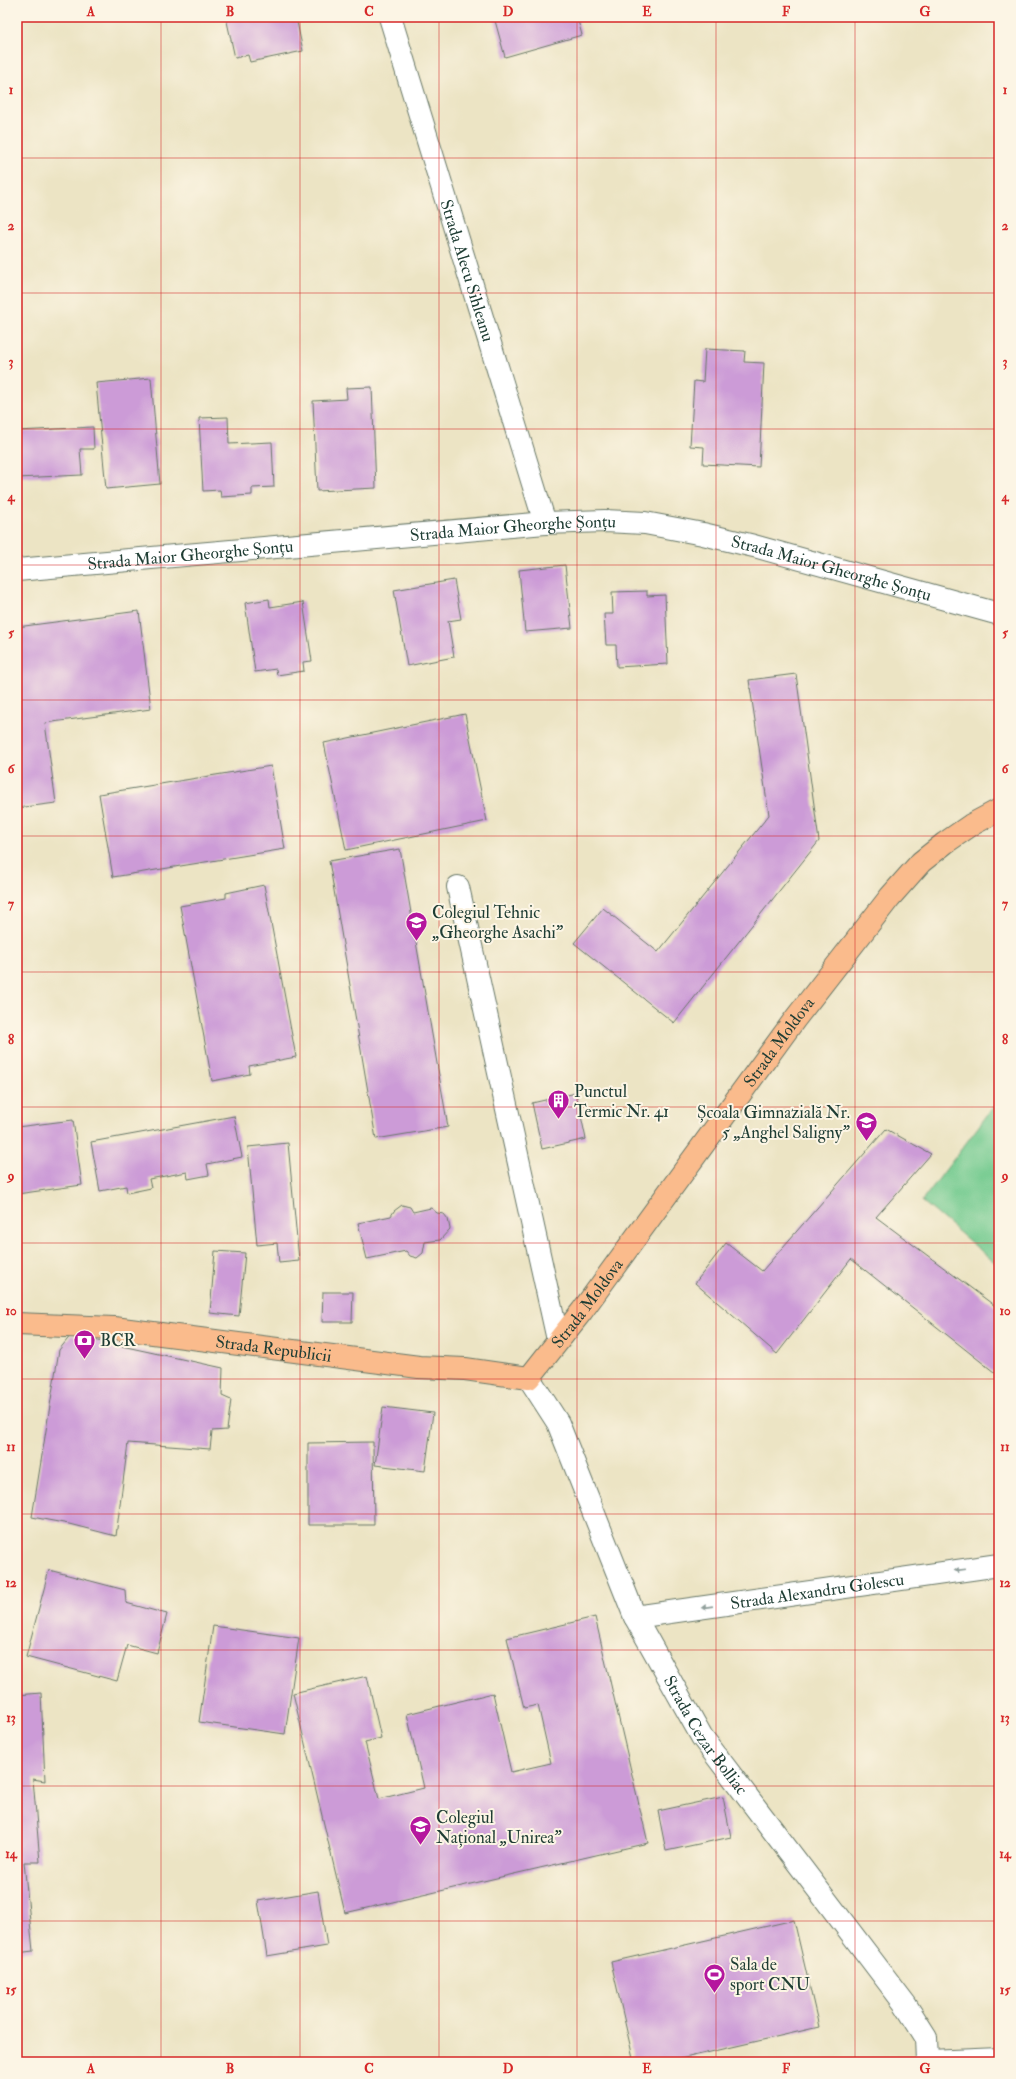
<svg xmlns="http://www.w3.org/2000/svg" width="1016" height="2079" viewBox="0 0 1016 2079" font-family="'IM FELL Double Pica',serif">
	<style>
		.green { fill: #74cb90; stroke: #4a8462 }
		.building { fill: #cc9bd7 }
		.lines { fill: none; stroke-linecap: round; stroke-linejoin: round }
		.minor-casing { stroke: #677766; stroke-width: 24 }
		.major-casing { stroke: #677766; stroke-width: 24 }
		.minor { stroke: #fff; stroke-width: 22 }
		.major { stroke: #fabb8c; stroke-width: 22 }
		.oneway { fill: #8f9e9a }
		.grid { fill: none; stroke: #d62828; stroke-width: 1; stroke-opacity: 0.55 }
		.labels { text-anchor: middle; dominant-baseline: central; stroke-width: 4; stroke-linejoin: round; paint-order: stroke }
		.street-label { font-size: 17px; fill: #1f3d34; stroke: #fcf5e5 }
		.poi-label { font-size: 17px; fill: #1f3d34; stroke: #fcf5e5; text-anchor: start }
		.neatline { fill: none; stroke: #d62828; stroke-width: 1.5 }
		.grid-label { font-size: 13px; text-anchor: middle; font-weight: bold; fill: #d62828 }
	</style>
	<rect width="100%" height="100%" fill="#fcf5e5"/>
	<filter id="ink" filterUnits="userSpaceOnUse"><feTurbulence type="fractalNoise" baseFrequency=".025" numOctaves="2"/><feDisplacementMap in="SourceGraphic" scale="8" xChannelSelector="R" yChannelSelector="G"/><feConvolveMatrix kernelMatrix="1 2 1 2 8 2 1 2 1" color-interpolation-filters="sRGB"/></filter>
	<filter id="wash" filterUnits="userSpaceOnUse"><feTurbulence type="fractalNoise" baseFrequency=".012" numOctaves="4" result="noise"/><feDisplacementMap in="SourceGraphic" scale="16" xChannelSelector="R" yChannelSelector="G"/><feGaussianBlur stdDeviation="0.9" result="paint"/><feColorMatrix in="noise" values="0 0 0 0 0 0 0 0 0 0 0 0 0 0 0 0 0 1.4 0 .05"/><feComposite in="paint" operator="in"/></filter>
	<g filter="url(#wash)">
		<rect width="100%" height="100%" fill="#ece4c4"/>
		<path class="green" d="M994 1106 999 1110V1266L922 1201Z"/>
		<g id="blocks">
			<path class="building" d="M226 17H296L303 51 250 62 248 55 235 58Z
				M494 17H577L582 35 505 57Z
				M705 349 745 351 744 362 764 363 759 467 703 464 704 447 690 446 694 381 703 382Z
				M151 378 160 484 106 489 96 383Z
				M372 387 376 488 317 491 313 401 347 399 346 388Z
				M228 417 229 444 272 442 274 487 252 488V495L221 497 220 490 203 491 199 418Z
				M93 427 94 449H80L82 475 17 478V431Z
				M565 565 572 628 525 632 519 570Z
				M454 580 461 619 448 621 454 657 407 666 394 590Z
				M647 591V596L665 595 668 664 617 667 616 645H606L604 614H613L612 592Z
				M269 599 270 607 303 602 312 661 303 662 304 671 277 675 276 669 255 672 245 603Z
				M139 611 151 709 45 723 56 803 17 808V627Z
				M796 674 819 841 674 1023 574 943 603 908 658 952 769 815 749 680Z
				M465 714 487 821 346 850 324 743Z
				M271 766 285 849 113 877 99 794Z
				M400 849 448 1127 376 1139 329 861Z
				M264 885 296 1057 249 1066 250 1074 212 1081 180 906 226 898V893Z
				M576 1093 586 1139 542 1149 532 1103Z
				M234 1116 242 1157 207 1164 209 1175 188 1179 187 1172 149 1179 151 1188 127 1193 126 1186 100 1191 91 1142Z
				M73 1120 82 1185 17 1194V1127Z
				M886 1129 931 1154 876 1217 999 1309V1376L851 1259 777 1354 695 1283 726 1243 762 1271Z
				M288 1143 299 1261 279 1263 277 1243 257 1245 248 1147Z
				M402 1205 410 1207 413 1212 431 1208 437 1213 444 1214 448 1219 450 1229 440 1240 425 1242 423 1253 417 1258 410 1256 406 1251 367 1259 358 1223 391 1216 394 1211Z
				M215 1251 245 1253 239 1316 210 1313Z
				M323 1292H353L352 1322H322Z
				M71 1335 223 1368 222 1396 231 1400 227 1430 212 1431 210 1449 128 1443 116 1536 69 1524 32 1517 59 1350Z
				M383 1407 433 1413 425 1471 375 1465Z
				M373 1442 374 1525H308V1443Z
				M49 1570 125 1590 126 1603 167 1614 157 1653 127 1645 117 1681 26 1657Z
				M595 1617 648 1843 345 1913 293 1693 367 1676 381 1738 365 1742 379 1799 424 1788 407 1714 493 1693 511 1772 551 1763 538 1705 524 1708 507 1638Z
				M213 1626 299 1638 285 1734 199 1722Z
				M41 1693 45 1781 33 1779 40 1862H24L33 1951 17 1953V1695Z
				M723 1797 731 1837 666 1851 658 1811Z
				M318 1891 327 1946 267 1956 258 1901Z
				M794 1920 819 2027 667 2062H634L611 1962Z"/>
		</g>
	</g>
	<g filter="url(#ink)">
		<use href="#blocks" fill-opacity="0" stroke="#677766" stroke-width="1"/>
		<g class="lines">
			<defs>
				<g id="minor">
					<path id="s1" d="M390 17 545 523"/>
					<path id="s2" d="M17 570 545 523 605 521 645 523 703 534 754 546 999 614"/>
					<path d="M458 887 558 1340"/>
					<path id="s3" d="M529 1378 558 1423 635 1617 702 1737 905 2004 926 2037 927 2062"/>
					<path id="s4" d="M635 1617 999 1565"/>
					<path d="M929 2062 999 2059"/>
				</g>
				<g id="major">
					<path id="s5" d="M17 1324 114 1328 419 1367 465 1369 529 1378 582 1311 795 1019 890 897 921 862 945 843 971 825 999 810"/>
				</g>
			</defs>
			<use href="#minor" class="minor-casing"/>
			<use href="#major" class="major-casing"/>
			<use href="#minor" class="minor"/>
			<use href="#major" class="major"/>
		</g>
		<defs><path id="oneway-solid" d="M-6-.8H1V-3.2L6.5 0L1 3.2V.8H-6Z"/></defs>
		<g class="oneway">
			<use href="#oneway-solid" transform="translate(960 1570) rotate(173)"/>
			<use href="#oneway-solid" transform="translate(707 1607) rotate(172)"/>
		</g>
	</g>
	<path class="grid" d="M161 17V2062M300 17V2062M439 17V2062M577 17V2062M716 17V2062M855 17V2062M17 158H999M17 293H999M17 429H999M17 565H999M17 700H999M17 836H999M17 972H999M17 1107H999M17 1243H999M17 1379H999M17 1514H999M17 1650H999M17 1786H999M17 1921H999"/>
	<defs>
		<symbol id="school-pin" viewBox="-11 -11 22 30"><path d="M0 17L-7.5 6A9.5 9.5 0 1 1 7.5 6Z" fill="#b5179e" stroke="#fcf5e5"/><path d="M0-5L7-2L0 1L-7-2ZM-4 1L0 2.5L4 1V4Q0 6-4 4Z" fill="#fff"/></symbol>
		<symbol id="building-pin" viewBox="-11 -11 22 30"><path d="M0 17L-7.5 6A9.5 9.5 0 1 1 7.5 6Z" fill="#b5179e" stroke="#fcf5e5"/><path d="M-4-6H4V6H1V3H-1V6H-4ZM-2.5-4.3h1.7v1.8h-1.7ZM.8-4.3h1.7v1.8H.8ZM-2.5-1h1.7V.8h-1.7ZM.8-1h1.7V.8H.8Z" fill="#fff"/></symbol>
		<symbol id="bank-pin" viewBox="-11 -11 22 30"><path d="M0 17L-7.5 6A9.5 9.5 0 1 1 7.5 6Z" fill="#b5179e" stroke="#fcf5e5"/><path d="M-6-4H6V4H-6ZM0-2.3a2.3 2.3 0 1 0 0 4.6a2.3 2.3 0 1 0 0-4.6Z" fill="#fff"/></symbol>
		<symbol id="university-pin" viewBox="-11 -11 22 30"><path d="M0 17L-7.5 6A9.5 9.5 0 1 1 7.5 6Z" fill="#b5179e" stroke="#fcf5e5"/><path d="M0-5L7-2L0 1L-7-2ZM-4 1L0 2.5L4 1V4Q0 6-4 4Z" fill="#fff"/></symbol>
		<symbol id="stadium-pin" viewBox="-11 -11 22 30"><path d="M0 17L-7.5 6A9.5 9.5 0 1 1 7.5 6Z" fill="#b5179e" stroke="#fcf5e5"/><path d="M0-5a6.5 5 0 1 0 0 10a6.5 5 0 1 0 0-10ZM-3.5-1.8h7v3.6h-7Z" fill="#fff"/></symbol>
	</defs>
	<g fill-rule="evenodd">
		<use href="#school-pin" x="404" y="910" width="25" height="34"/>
		<use href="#building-pin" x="546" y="1088" width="25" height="34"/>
		<use href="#school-pin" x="854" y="1110" width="25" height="34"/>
		<use href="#bank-pin" x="72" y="1328" width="25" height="34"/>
		<use href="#university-pin" x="408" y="1814" width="25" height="34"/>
		<use href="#stadium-pin" x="702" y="1962" width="25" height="34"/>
	</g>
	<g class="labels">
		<g class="street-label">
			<text stroke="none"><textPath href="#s1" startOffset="265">Strada Alecu Sihleanu</textPath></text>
			<text stroke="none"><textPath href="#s2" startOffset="498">Strada Maior Gheorghe Șonțu</textPath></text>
			<text stroke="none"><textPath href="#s2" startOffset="174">Strada Maior Gheorghe Șonțu</textPath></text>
			<text stroke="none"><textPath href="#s2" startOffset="822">Strada Maior Gheorghe Șonțu</textPath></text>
			<text stroke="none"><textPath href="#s5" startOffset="934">Strada Moldova</textPath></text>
			<text stroke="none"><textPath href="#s5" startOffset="610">Strada Moldova</textPath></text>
			<text stroke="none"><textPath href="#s5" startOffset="258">Strada Republicii</textPath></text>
			<text stroke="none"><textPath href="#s4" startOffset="184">Strada Alexandru Golescu</textPath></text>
			<text stroke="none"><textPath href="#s3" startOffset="400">Strada Cezar Bolliac</textPath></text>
		</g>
		<g class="poi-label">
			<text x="432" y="912">Colegiul Tehnic<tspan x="432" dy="20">„Gheorghe Asachi”</tspan></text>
			<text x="574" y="1091">Punctul<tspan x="574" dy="20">Termic Nr. 41</tspan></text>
			<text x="850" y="1112" text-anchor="end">Școala Gimnazială Nr.<tspan x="850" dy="20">5 „Anghel Saligny"</tspan></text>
			<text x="100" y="1340">BCR</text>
			<text x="436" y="1817">Colegiul<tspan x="436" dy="20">Național „Unirea"</tspan></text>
			<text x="730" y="1964">Sala de<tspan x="730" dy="20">sport CNU</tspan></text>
		</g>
	</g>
	<rect width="1016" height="2079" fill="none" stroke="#fcf5e5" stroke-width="44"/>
	<rect x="22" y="22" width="972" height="2035" class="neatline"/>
	<g class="grid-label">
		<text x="91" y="16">A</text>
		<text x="230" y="16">B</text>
		<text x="369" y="16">C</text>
		<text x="508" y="16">D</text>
		<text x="647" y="16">E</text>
		<text x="786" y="16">F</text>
		<text x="925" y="16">G</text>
		<text x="11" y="94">1</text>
		<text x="1005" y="94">1</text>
		<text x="11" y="230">2</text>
		<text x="1005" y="230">2</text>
		<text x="11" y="366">3</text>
		<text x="1005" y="366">3</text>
		<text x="11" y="501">4</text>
		<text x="1005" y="501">4</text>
		<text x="11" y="637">5</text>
		<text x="1005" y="637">5</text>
		<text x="11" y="773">6</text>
		<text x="1005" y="773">6</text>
		<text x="11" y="908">7</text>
		<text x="1005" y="908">7</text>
		<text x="11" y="1044">8</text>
		<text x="1005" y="1044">8</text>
		<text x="11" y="1180">9</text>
		<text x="1005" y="1180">9</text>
		<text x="11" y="1315">10</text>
		<text x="1005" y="1315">10</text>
		<text x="11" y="1451">11</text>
		<text x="1005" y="1451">11</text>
		<text x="11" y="1587">12</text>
		<text x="1005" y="1587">12</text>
		<text x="11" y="1722">13</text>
		<text x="1005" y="1722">13</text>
		<text x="11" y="1858">14</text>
		<text x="1005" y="1858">14</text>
		<text x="11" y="1994">15</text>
		<text x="1005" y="1994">15</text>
		<text x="91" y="2073">A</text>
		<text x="230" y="2073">B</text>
		<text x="369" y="2073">C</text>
		<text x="508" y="2073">D</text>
		<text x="647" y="2073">E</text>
		<text x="786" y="2073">F</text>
		<text x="925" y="2073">G</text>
	</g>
</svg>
